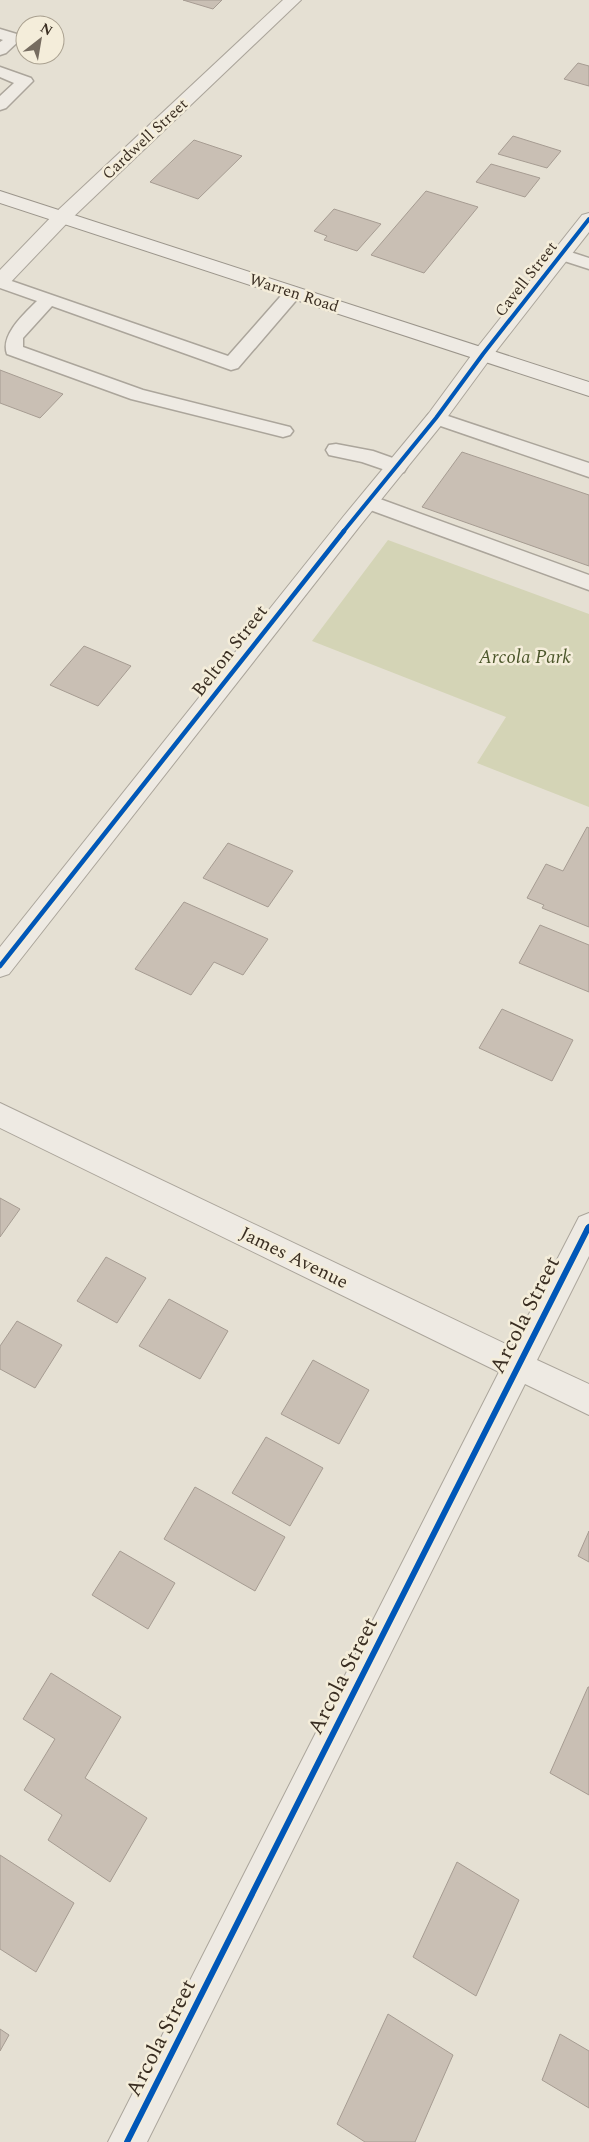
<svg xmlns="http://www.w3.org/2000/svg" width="589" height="2142" viewBox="0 0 589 2142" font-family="Spectral,serif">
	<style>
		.green { fill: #d4d4b6 }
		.building { fill: #c9bfb4; stroke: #a69c92 }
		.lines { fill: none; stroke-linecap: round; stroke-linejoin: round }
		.lane-casing { stroke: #aba59b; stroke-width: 3 }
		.street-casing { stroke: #aba59b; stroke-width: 2 }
		.secondary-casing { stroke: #9b958b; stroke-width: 2 }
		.lane { fill: #eeeae3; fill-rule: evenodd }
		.street { fill: #eeeae3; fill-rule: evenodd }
		.secondary { fill: #eeeae3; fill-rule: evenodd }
		.cycleway-far2-casing { stroke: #f4edda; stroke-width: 6 }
		.cycleway-far1-casing { stroke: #f4edda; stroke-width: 8 }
		.cycleway-casing { stroke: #f4edda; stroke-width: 9 }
		.cycleway-far2 { stroke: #0057b8; stroke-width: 4 }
		.cycleway-far1 { stroke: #0057b8; stroke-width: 4.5 }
		.cycleway { stroke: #0057b8; stroke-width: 6 }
		.labels { text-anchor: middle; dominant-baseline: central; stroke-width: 5; stroke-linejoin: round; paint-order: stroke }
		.far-street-label { font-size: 16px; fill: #3a2e22; stroke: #f4edda }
		.street-label { font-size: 19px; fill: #3a2e22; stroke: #f4edda }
		.park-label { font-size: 19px; font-style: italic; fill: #4b562a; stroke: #f4edda }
		.near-street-label { font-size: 22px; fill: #3a2e22; stroke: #f4edda }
	</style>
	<rect width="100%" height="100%" fill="#e5e0d3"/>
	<path class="green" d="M388 540 589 614V807L477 763 506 717 312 641Z"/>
	<path class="building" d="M183 0H222L213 9Z
		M578 63 589 66V86L564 79Z
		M513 136 561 151 547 168 498 154Z
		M194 140 242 156 198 199 150 182Z
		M491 164 540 178 525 197 476 182Z
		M426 191 478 207 424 273 371 255Z
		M334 209 381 224 357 251 324 240 327 236 314 231Z
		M0 370 63 394 40 418 0 403Z
		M462 452 589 495V566L422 507Z
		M84 646 131 666 98 706 50 685Z
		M587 827 589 828V927L542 908 544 905 527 898 546 864 563 871Z
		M228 843 293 871 268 907 203 878Z
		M184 902 268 939 243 975 214 962 191 995 135 969Z
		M540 925 589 945V992L519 963Z
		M502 1009 573 1040 552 1081 479 1048Z
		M0 1198 20 1209 0 1237Z
		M106 1257 146 1278 117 1323 77 1301Z
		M169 1299 228 1331 200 1379 139 1346Z
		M17 1321 62 1345 35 1388 0 1369V1346Z
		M313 1360 369 1390 339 1444 281 1414Z
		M266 1437 323 1468 290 1526 232 1493Z
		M195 1487 285 1537 255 1591 164 1539Z
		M589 1531V1562L578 1556Z
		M120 1551 175 1583 148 1629 92 1595Z
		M51 1673 121 1717 85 1778 147 1818 110 1882 48 1840 62 1815 24 1790 55 1739 23 1719Z
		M588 1687H589V1795L550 1773Z
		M0 1855 74 1903 36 1972 0 1949Z
		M457 1862 519 1900 476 1996 413 1957Z
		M388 2014 453 2055 415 2142H365L337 2124Z
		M0 2029 9 2035 0 2051Z
		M560 2034 589 2051V2108L542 2080Z"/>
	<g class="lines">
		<defs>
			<path id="lane" d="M0 29 20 35 22 38 6 53 0 55V42L3 40 0 39Z
				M0 67 31 78 33 81 6 108 0 110V96L14 83 0 77Z
				M561 249 589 258V269L555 258 552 254 555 250Z
				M0 277 228 356 287 289 293 287 299 289 302 293 299 297 238 368 231 370 52 306 23 338V347L143 390 290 427 293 431 290 435 283 437 131 399 7 354C0 335 25 313 37 301L0 288Z
				M436 412 589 463V477L429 422 426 418 429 414Z
				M336 444 373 451 404 462 407 467 404 472 397 474 362 462 329 455 326 450 329 445Z
				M369 495 589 575V590L362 507 359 502 362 497Z"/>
			<path id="street" d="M283 0H301L69 221 7 286 0 288V270L55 213Z
				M589 213V232L490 359 443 423 359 527 9 974 0 977V947L343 517 429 413 476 349 582 215Z
				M0 1103 512 1347 579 1217 589 1213V1256L537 1360 589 1384V1415L525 1384 147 2142H108L499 1372 0 1128Z"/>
			<path id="secondary" d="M0 191 589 382V396L0 203Z"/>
		</defs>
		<use href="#lane" class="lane-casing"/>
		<use href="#street" class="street-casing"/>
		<use href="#secondary" class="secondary-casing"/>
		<use href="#lane" class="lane"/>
		<use href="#street" class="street"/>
		<use href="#secondary" class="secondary"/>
		<defs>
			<path id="cycleway-far2" d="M343 532 436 418 483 354 589 219"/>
			<path id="cycleway-far1" d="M0 966 344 531
				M587 1229 589 1226"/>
			<path id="cycleway" d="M127 2142 588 1228"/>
		</defs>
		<use href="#cycleway-far2" class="cycleway-far2-casing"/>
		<use href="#cycleway-far1" class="cycleway-far1-casing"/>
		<use href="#cycleway" class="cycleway-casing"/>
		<use href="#cycleway-far2" class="cycleway-far2"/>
		<use href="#cycleway-far1" class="cycleway-far1"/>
		<use href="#cycleway" class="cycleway"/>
	</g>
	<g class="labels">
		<g class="far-street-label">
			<text transform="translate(145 139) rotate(-43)">Cardwell Street</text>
			<text transform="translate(526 279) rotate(-52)">Cavell Street</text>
			<text transform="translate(294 293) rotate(18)">Warren Road</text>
		</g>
		<g class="street-label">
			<text transform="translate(230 651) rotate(-52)">Belton Street</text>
			<text transform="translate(294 1258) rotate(26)">James Avenue</text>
		</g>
		<g class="park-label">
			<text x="525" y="657">Arcola Park</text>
		</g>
		<g class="near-street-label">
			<text transform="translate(525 1315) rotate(-63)">Arcola Street</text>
			<text transform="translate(343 1676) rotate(-63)">Arcola Street</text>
			<text transform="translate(161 2038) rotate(-63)">Arcola Street</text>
		</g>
	</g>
	<g transform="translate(40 40) rotate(31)"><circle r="24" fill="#f4edda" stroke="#aaa190"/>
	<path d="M0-4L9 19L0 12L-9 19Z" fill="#766c60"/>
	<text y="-8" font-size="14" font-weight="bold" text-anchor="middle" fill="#3a2e22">N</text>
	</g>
</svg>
